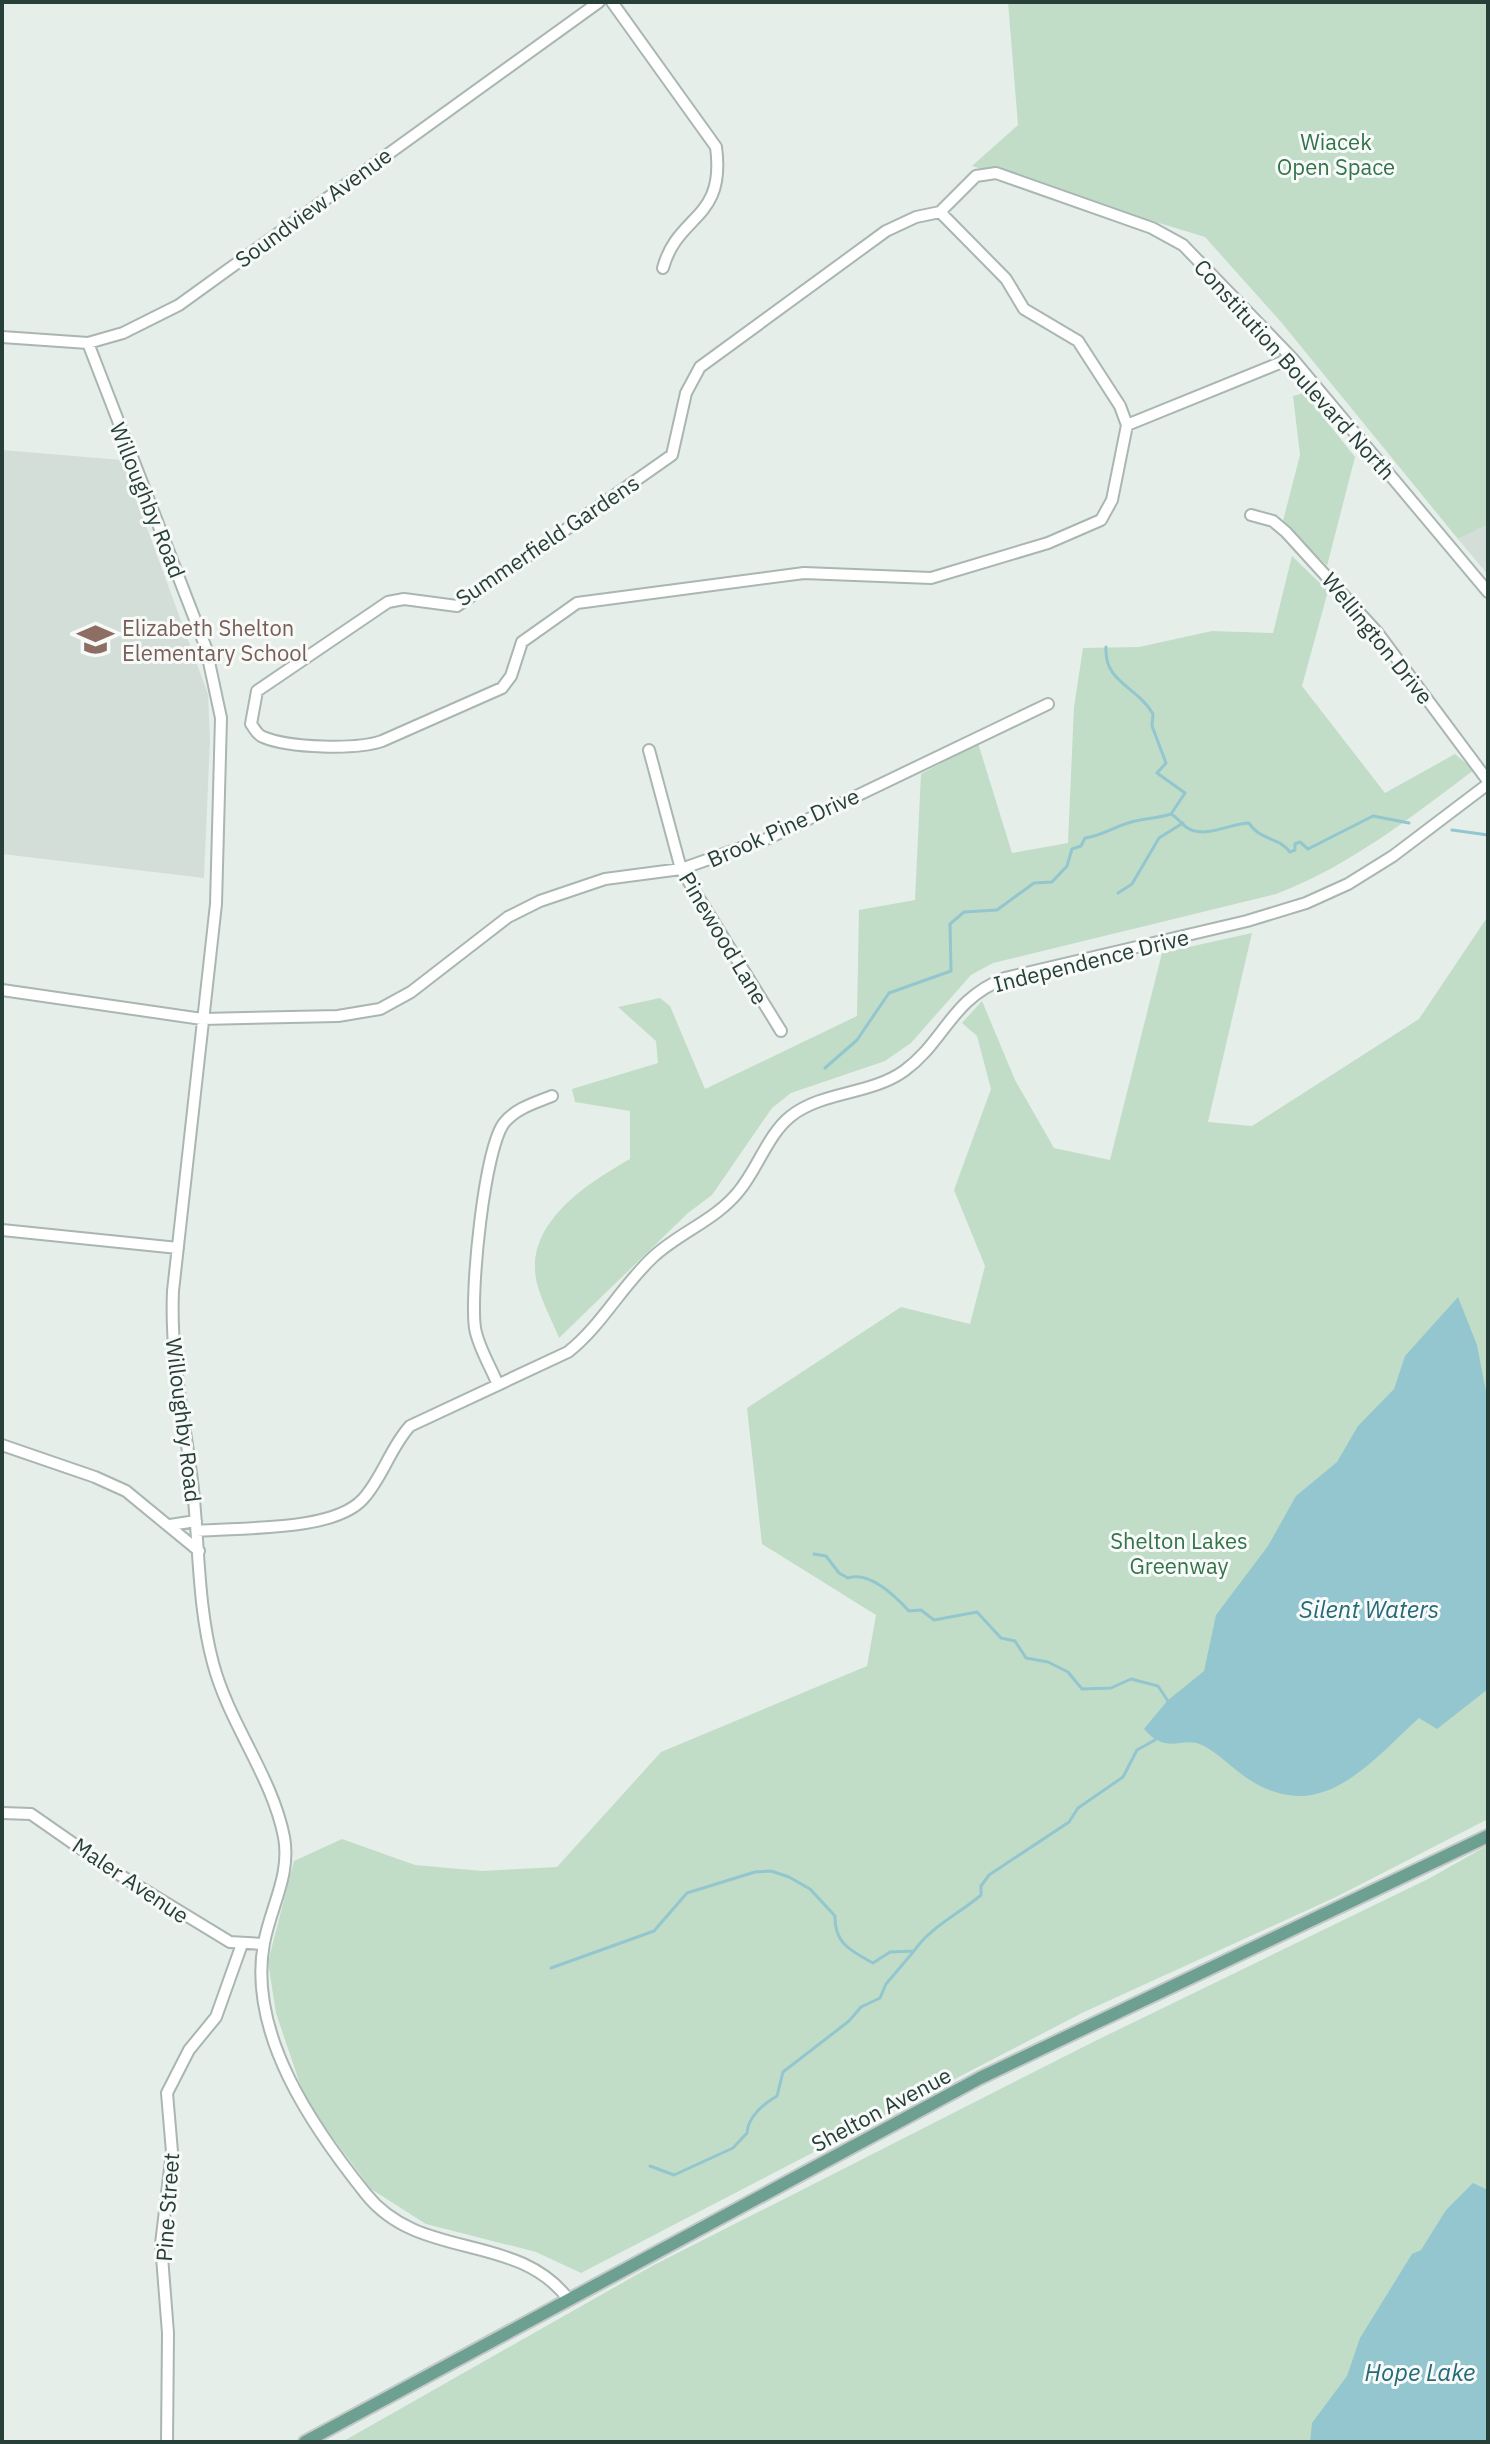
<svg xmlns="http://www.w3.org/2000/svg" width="1490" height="2444" viewBox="0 0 1490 2444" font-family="'IBM Plex Sans',sans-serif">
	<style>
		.built { fill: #d4ded9 }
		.green { fill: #c1ddc8 }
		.water { fill: #93c6ce }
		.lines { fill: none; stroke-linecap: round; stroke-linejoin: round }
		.stream { stroke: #93c6ce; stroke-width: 3 }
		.minor-casing { stroke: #a9b6b1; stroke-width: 14 }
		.major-casing { stroke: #c2c9c7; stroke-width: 16 }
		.minor { stroke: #fff; stroke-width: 10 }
		.major { stroke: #6ea092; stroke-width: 12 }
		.labels { text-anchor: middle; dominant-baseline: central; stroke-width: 6; stroke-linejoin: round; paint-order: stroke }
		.park-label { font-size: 22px; fill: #33734a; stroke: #f7faf8 }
		.street-label { font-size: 22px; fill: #263f38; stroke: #f7faf8 }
		.education-label { font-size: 22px; fill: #785e54; stroke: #f7faf8; text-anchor: start }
		.water-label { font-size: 24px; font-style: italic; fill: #246b77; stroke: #f7faf8 }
	</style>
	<rect width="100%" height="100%" fill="#e6eeea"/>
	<path class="built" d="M2 450 122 460 208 694 210 740 204 878 2 854Z
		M1488 523V575L1458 539Z"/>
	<path class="green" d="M1008 2H1488V524L1458 539 1281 322 1205 237 972 166 1018 125Z
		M1304 393 1355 457 1327 566 1283 521 1300 455 1293 396Z
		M1292 556 1328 591 1302 686 1385 793 1455 754 1474 770C1411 817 1350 866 1276 894L993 963 971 975 911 1043 885 1061 791 1093 772 1108 712 1195 688 1213 559 1338C552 1320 540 1299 536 1279 526 1222 588 1183 630 1159V1111L575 1102 572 1089 658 1063 656 1041 618 1007 660 998 670 1006 705 1089 857 1016 859 910 915 900 921 774 978 743 1012 853 1068 843 1074 707 1083 648 1139 647 1212 631 1273 633Z
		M1488 916V1819L1336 1897 1082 2013 581 2273 536 2252 426 2224 371 2189 306 2102 276 2013 268 1962 294 1861 342 1839 415 1865 482 1871 557 1867 661 1752 867 1666 876 1615 762 1544 747 1408 901 1307 970 1324 985 1266 954 1190 991 1089 977 1036 962 1023 982 1001 1015 1080 1054 1148 1110 1160 1162 953 1252 933 1208 1122 1252 1126 1419 1019Z
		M1488 1845V2442H342L652 2266 1093 2042 1430 1878Z"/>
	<path class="water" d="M1458 1297 1477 1345 1488 1402V1689L1437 1729 1419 1718C1370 1762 1324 1824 1253 1782 1236 1772 1222 1756 1204 1746 1183 1734 1168 1757 1144 1729L1167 1701 1204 1671 1216 1615 1268 1546 1296 1496 1337 1462 1358 1426 1394 1389 1405 1356Z
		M1473 2183 1488 2190V2442H1310L1312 2423 1347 2376 1360 2338 1412 2254 1421 2250 1446 2210Z"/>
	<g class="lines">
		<path class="stream" d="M1106 647C1104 683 1137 686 1153 714L1152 726 1166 763 1157 773 1185 793 1171 814
			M1452 830 1488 835
			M1118 893 1132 884 1159 838 1183 823
			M825 1068 857 1040 889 993 951 971 950 924 964 912 997 910 1034 883 1052 882 1067 866 1072 849 1081 846 1085 838C1101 836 1112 828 1128 823 1143 818 1155 819 1171 814 1178 818 1180 822 1186 827 1204 840 1231 823 1249 823 1259 840 1279 837 1290 852L1295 850V844L1300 842 1308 849 1373 816 1409 823
			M814 1554 826 1556 839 1573 848 1578C870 1571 895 1596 909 1611L921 1610 934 1620 977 1612 1001 1638 1015 1641 1026 1658 1048 1662 1068 1672 1082 1689 1111 1688 1131 1679 1158 1686 1168 1701
			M551 1968 654 1931 687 1893 755 1872 771 1871 789 1877 810 1889 835 1916C834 1943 851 1951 873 1963L890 1952 914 1951C930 1927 959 1914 981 1895V1886L989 1875 1069 1822 1078 1808 1123 1777 1137 1750 1155 1740
			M650 2166 674 2175 733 2148 747 2133C748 2117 763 2104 777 2096L783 2072 849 2021 861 2007 880 1998 886 1984 914 1951"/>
		<defs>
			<path id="minor" d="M612 2 716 147C726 221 678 213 663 268
				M940 212 1006 279 1024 309 1078 341 1120 406 1127 425 1112 500 1101 520 1048 543 931 578 804 573 577 603 522 642 511 676 502 688 382 741C356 750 289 748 263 737 257 735 255 729 251 724L257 691 388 602 404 599 457 606 672 455 686 393 700 367 886 231 916 217Z
				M940 212 976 176 996 173 1152 228 1183 245 1292 358 1488 592
				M2 337 88 343 123 333 179 305 599 2
				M88 343 206 648 221 718 216 904 173 1291C170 1361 185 1420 193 1489 199 1546 198 1608 213 1663 229 1724 272 1776 284 1837 291 1875 271 1906 264 1943 247 2033 313 2128 366 2194 420 2262 518 2231 569 2300
				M1127 425 1292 358
				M1251 515 1273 521 1286 532 1377 632 1488 781
				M649 750 681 869 781 1031
				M2 990 202 1019 338 1016 380 1009 411 992 508 917 540 901 605 879 681 869 769 838 1048 704
				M2 1230 178 1248
				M498 1385C491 1367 478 1347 475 1328 470 1293 484 1150 504 1123 516 1108 535 1103 552 1096
				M2 1445 95 1477 126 1491 199 1551
				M170 1525 196 1521
				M197 1531C241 1527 333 1532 363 1499 383 1477 390 1448 410 1426L568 1352C602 1325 621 1287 653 1257 680 1232 716 1220 739 1191 758 1168 768 1134 791 1116 823 1091 870 1095 904 1071 946 1040 950 1000 1005 978L1247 921 1306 903 1348 884 1393 856 1488 784
				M2 1813 31 1814 110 1869 230 1942 263 1944
				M167 2442 168 2333 161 2244 172 2152 167 2093 189 2050 216 2017 242 1944"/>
			<path id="major" d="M305 2442 980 2078 1488 1836"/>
		</defs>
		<use href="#minor" class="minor-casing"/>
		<use href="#major" class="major-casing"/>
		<use href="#minor" class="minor"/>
		<use href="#major" class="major"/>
	</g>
	<defs>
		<symbol id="school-bare" viewBox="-9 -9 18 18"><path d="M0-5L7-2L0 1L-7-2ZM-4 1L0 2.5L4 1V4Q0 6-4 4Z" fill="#8d6e63" stroke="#f7faf8" stroke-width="2.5" paint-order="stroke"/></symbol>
	</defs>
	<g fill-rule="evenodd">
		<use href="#school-bare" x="70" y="614" width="51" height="51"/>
	</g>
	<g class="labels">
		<g class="park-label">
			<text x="1336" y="141">Wiacek<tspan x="1336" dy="25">Open Space</tspan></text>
			<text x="1179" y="1540">Shelton Lakes<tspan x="1179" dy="25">Greenway</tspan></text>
		</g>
		<g class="street-label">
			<text transform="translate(313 207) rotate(-36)">Soundview Avenue</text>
			<text transform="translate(1295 369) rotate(48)">Constitution Boulevard North</text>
			<text transform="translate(148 500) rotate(68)">Willoughby Road</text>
			<text transform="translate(547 540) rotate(-34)">Summerfield Gardens</text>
			<text transform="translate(1378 638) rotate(51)">Wellington Drive</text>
			<text transform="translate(783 827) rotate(-24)">Brook Pine Drive</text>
			<text transform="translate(724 938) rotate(59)">Pinewood Lane</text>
			<text transform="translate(1091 960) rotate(-14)">Independence Drive</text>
			<text transform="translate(184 1420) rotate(83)">Willoughby Road</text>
			<text transform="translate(131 1880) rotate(34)">Maler Avenue</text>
			<text transform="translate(881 2109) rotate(-28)">Shelton Avenue</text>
			<text transform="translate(167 2207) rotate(-86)">Pine Street</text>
		</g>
		<g class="education-label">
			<text x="122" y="627">Elizabeth Shelton<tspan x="122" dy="25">Elementary School</tspan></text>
		</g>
		<g class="water-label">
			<text x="1369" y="1609">Silent Waters</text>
			<text x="1420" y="2372">Hope Lake</text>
		</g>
	</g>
	<rect width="1490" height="2444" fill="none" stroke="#263f38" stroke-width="8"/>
</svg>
